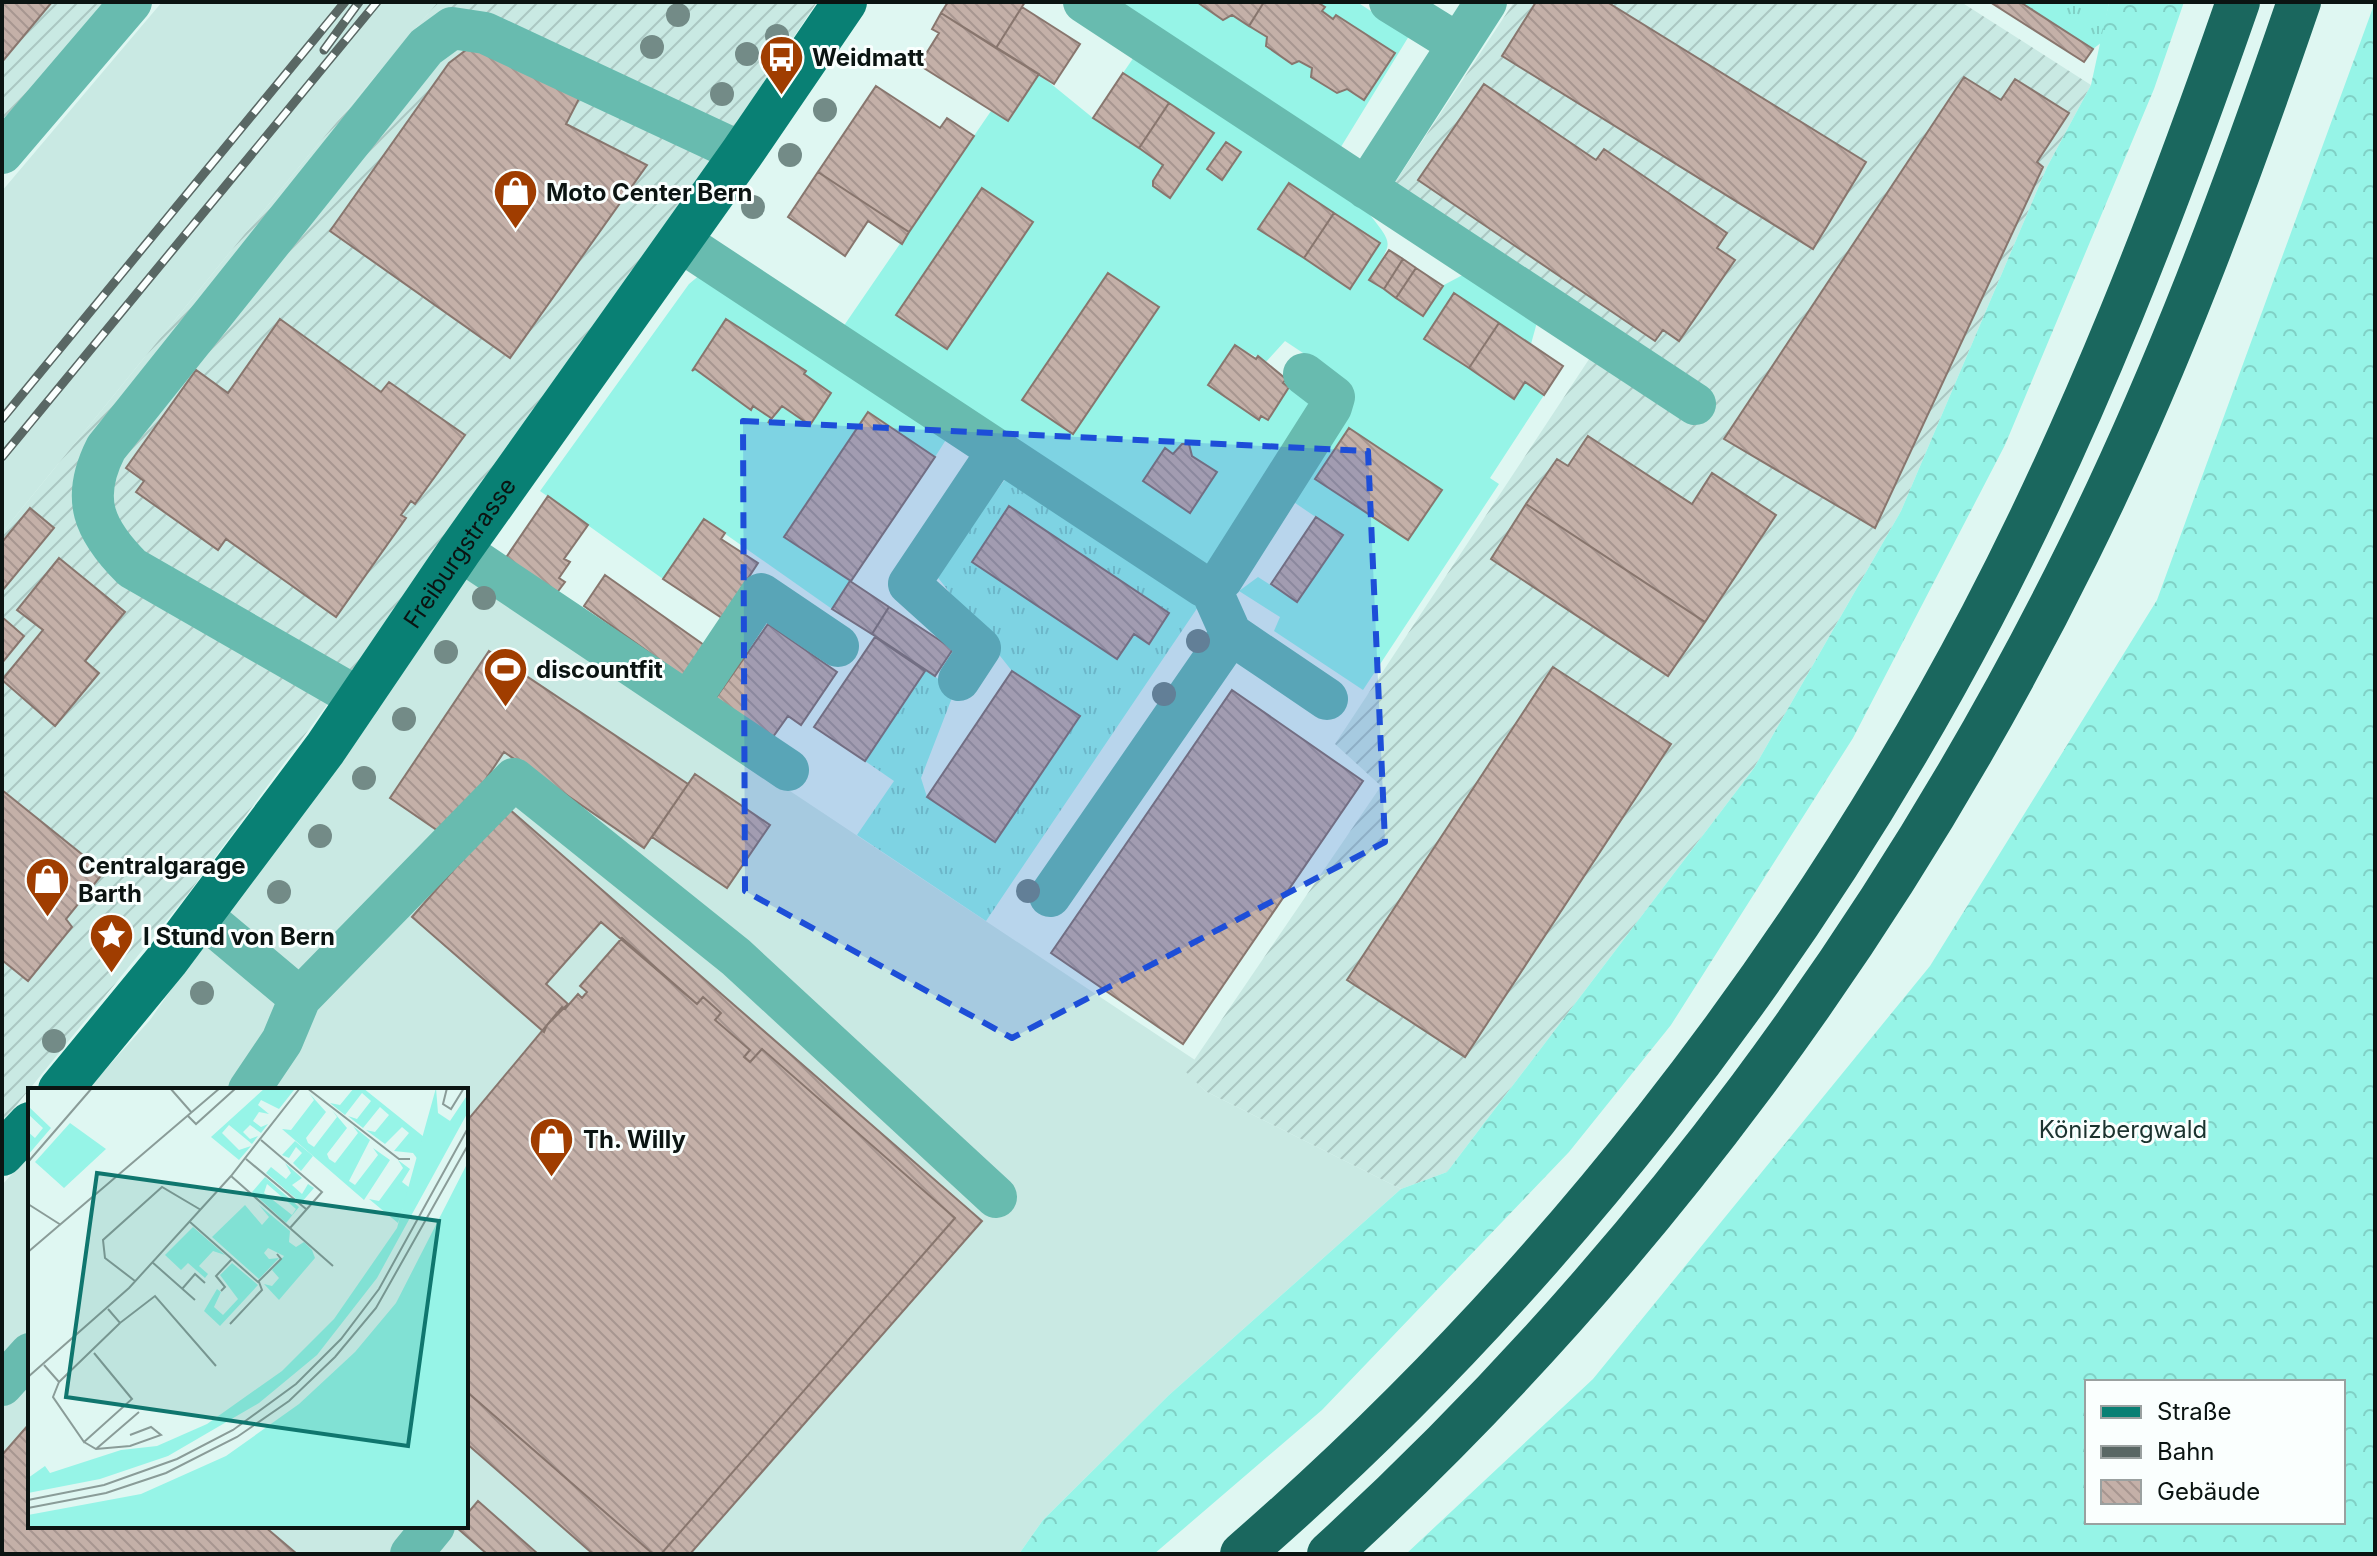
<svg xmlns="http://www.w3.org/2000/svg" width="2377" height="1556" viewBox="0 0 2377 1556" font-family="Inter,sans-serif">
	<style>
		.built { fill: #c9e9e3 }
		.industrial { fill: url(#industrial-furrows) }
		.grass { fill: url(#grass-tufts); fill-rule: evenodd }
		.forest { fill: url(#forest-crowns); fill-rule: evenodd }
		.garden { fill: #96f4e7; fill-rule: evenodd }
		.building { fill: url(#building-back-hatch); stroke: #88766e; stroke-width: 2 }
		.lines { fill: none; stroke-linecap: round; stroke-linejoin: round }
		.minor { stroke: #68bbaf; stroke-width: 42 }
		.major { stroke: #098074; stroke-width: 44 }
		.highway { stroke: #1a675e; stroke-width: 44 }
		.rail-casing { stroke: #596764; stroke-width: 9 }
		.rail { stroke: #fafffe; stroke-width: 6; stroke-dasharray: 18; stroke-linecap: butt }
		.tree { fill: #738b87 }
		.marked { fill: #1d4ed8; fill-opacity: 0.2; stroke: #1d4ed8; stroke-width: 6; stroke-dasharray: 16 10; stroke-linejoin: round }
		.labels { text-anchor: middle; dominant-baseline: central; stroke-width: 6; stroke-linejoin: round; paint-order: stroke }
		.poi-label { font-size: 24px; font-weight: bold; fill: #0b1412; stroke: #fafffe; text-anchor: start }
		.street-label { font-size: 24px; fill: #0b1412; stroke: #fafffe }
		.park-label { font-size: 24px; fill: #1b332f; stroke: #fafffe }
		.inset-road { fill: none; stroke: #8a9c98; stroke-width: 2 }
		.view { fill: #0f766e; fill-opacity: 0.15; stroke: #0f766e; stroke-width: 4 }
		.inset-edge { fill: none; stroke: #0b1412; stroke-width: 4 }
	</style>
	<defs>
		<pattern id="industrial-furrows" width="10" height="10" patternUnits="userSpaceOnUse" patternTransform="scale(2)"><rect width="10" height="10" fill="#c9e9e3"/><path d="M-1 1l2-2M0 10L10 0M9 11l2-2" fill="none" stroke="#abc7c2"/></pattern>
		<pattern id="grass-tufts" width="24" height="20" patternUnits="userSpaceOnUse" patternTransform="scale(2)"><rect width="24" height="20" fill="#96f4e7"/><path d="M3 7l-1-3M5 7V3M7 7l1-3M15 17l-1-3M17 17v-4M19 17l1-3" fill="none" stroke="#80d0c5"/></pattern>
		<pattern id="forest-crowns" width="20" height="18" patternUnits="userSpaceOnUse" patternTransform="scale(2)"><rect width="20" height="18" fill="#96f4e7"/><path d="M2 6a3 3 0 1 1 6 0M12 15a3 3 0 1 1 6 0" fill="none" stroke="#80d0c5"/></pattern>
		<pattern id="building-back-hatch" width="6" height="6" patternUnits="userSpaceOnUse" patternTransform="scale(2)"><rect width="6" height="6" fill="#c4b0a8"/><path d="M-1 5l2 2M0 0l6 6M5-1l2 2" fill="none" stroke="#a79690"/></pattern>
	</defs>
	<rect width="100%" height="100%" fill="#dff7f2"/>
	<path class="built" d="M162 2H438L308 156 2 533V191Z
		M465 567 793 793 1195 1060 1187 1072 1205 1091 1401 1189 1169 1395 1043 1520 1019 1554H2V1185L30 1154V1526H466V1090H87L150 1020Z"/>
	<path class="industrial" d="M2 2H149L2 172Z
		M438 2H817L567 378 188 894 2 1123V533L308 156Z
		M1514 2H1961L2091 85 2047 167 1901 511 1754 768 1447 1172 1401 1189 1205 1091 1186 1072 1381 786 1335 744 1601 341 1386 196Z"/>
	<path class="grass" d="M2020 2H2109L2102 42 2093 49Z
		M1006 478 1200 604 986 921 857 835 894 781 865 761 925 670 955 690 921 778 927 797 995 842 1080 717 1012 671 935 574ZM1009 506 1169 613 1149 643 1134 634 1116 659 972 562Z"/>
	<path class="forest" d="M2109 2H2184L2154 89 2005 445 1853 738 1671 1025 1569 1152 1322 1410 1154 1554H1019L1043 1520 1169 1395 1401 1189 1447 1172 1754 768 1901 511 2047 167 2091 85Z
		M2375 2V1554H1406L1593 1379 1930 966 2157 600ZM2087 1382H2343V1522H2087Z"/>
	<path class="garden" d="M1109 2H1197L1223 20 1232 15 1267 37 1266 47 1292 64 1299 61 1312 68 1311 77 1336 15 1333 19 1322 11 1325 7 1317 2H1357L1409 36 1336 155Z
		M1134 57 1367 211C1397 249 1391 240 1370 280L1423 315 1442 286 1472 270 1539 315 1531 344 1563 366 1490 478 1499 484 1363 690 1274 631 1280 617 1239 591 1258 577 1297 602 1342 535 1282 494 1351 385 1285 341 1266 362 1234 345 1208 386 1259 419 1261 416 1267 419 1289 388 1283 383 1286 379 1318 402 1212 565 1202 567 843 327 991 111 1008 121 1039 74 1093 118 1163 165 1153 186 1170 197 1213 133 1123 73ZM1226 142 1240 152 1222 179 1207 169ZM1289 183 1380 243 1349 288 1259 229ZM983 188 1033 222 947 349 897 315ZM1108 273 1158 307 1022 400ZM1454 293 1499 323 1469 368 1424 339ZM1182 444H1189L1192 456 1217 472 1190 513 1143 481 1165 449 1173 454Z
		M701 274 949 435 935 457 867 413 784 536 850 581 832 609 704 519 663 579 540 491 689 284ZM726 319 831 393 810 425 782 406 770 424 771 418 753 406 750 409 695 369 692 371Z"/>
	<path class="building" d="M2 2H52L2 62Z
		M948 2H1025L996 48 941 13Z
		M1197 2H1264L1249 26 1232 15 1223 20Z
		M1264 2H1317L1325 7 1322 11 1333 19 1336 15 1395 53 1364 100 1347 89 1337 93 1311 77 1312 68 1299 61 1292 64 1266 46 1267 37 1249 26Z
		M1536 2H1607L1866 162 1813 249 1502 56Z
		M1990 2H2020L2093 49 2084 62Z
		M1022 7 1080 44 1054 84 996 48Z
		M941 13 1039 74 1008 121 919 65 939 33 932 29Z
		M474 44 585 87 566 124 647 165 510 358 330 231 449 63Z
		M1123 73 1169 103 1139 148 1093 118Z
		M1964 77 2001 100 2015 79 2069 113 2037 162 2043 167 1875 528 1724 439Z
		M1484 84 1596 160 1604 149 1727 233 1717 248 1735 260 1679 341 1663 330 1655 341 1418 180Z
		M876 86 940 128 947 118 974 136 909 232 818 172Z
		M1169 103 1214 133 1170 198 1153 186V181L1163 165 1139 148Z
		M1226 142 1241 152 1222 180 1207 169Z
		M818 172 909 232 902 244 868 221 845 256 788 217Z
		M1289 183 1334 213 1304 258 1258 229Z
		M982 188 1033 222 947 349 896 315Z
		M1334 213 1380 243 1350 289 1304 258Z
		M1389 250 1403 259 1384 289 1369 280Z
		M1403 259 1416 268 1396 298 1384 289Z
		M1416 268 1443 286 1423 316 1396 298Z
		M1108 273 1159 307 1073 434 1022 400Z
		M1454 293 1499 323 1469 368 1424 339Z
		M280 319 381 392 389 382 465 435 415 504 411 501 401 515 406 518 336 617 226 539 218 550 136 492 144 481 126 468 196 370 228 393Z
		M726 319 806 371 804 374 831 393 810 425 782 406 768 423 771 418 753 406 751 410 695 369 692 371Z
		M1499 323 1563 366 1544 395 1525 382 1514 399 1469 368Z
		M1235 345 1256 359 1258 356 1286 379 1283 383 1289 387 1268 420 1261 416 1259 420 1208 385Z
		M868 412 935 457 851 581 784 537Z
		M1349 428 1442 490 1408 540 1315 479Z
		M1588 436 1692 504 1712 473 1776 515 1705 622 1526 504 1557 459 1568 466Z
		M1182 444H1189L1192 456 1217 472 1190 513 1143 481 1165 448 1173 454Z
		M548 496 588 525 564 559 570 562 559 578 565 582 556 594 505 559Z
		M1526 504 1705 622 1668 676 1491 559Z
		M1009 506 1169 613 1149 644 1134 634 1117 659 972 562Z
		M30 508 54 528 2 591V542Z
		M1316 517 1343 535 1297 602 1271 584Z
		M704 519 725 533 721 539 758 563 722 618 663 579Z
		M59 558 125 612 85 661 99 673 55 726 2 680 43 630 17 610Z
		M605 575 711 650 689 681 584 606Z
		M850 581 889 607 872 634 832 609Z
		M889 607 953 649 935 676 872 634Z
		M2 617 24 636 2 663Z
		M768 624 837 672 801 725 788 716 770 741 713 702Z
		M875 637 925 671 865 761 814 727Z
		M489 651 688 784 644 848 504 752 447 837 390 798Z
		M1553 667 1671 744 1465 1057 1347 980Z
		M1012 671 1080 716 995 842 927 797Z
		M1232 690 1363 781 1183 1044 1051 953Z
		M695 774 770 825 727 888 652 837Z
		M2 790 104 872 66 919 72 927 28 981 2 960Z
		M508 808 982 1221 690 1554H661L955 1218 762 1049 750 1062 744 1057 750 1050 715 1020 721 1013 703 997 697 1004 601 922 546 984 568 1004 547 1025 544 1032 412 917Z
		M622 938 697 1004 703 997 721 1013 715 1020 750 1050 744 1057 750 1062 762 1049 955 1218 661 1554H653L466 1391V1122L562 1007 565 1009 578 994 582 998 587 992 580 986Z
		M466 1391 653 1554H593L466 1443Z
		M30 1423V1526H264L297 1554H2V1455Z
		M478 1501 538 1554H487L456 1527 466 1526V1515Z"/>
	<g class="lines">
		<path class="minor" d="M1084 2 1695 404
			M1390 2 1458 44
			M2 153 131 2
			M1366 188 1486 2
			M680 241 1203 586 1217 584 1222 579 1331 407 1334 397 1304 374
			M460 550 788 770
			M1231 634 1327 699
			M959 680 980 648 909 584 998 451
			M360 699 132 568C94 530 80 499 106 448L426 47 452 28 485 33 742 153
			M688 703 761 594 838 646
			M1050 896 1231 634 1210 587
			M201 915 300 998 514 779 736 957 996 1197
			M249 1090 282 1041 300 998
			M2 1385 30 1354
			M411 1554 434 1526"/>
		<g class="major">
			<path id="s1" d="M60 1090 167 960 325 749 460 550 742 153 845 2"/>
			<path d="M2 1154 30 1124"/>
		</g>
		<path class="highway" d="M1242 1554C1543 1293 1797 969 1982 616 2085 419 2165 212 2238 2
			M1329 1554C1639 1271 1891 930 2077 554 2165 377 2235 189 2299 2"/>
		<defs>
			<path id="rail" d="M324 50 359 2
				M2 419 345 2
				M2 457 377 2"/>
		</defs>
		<use href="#rail" class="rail-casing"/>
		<use href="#rail" class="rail"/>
	</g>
	<g class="tree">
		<circle cx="678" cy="15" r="12"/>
		<circle cx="777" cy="36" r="12"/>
		<circle cx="652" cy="47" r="12"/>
		<circle cx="747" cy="54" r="12"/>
		<circle cx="722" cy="94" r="12"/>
		<circle cx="825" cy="110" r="12"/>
		<circle cx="790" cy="155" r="12"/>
		<circle cx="753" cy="207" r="12"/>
		<circle cx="484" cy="598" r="12"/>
		<circle cx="1198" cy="641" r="12"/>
		<circle cx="446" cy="652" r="12"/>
		<circle cx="1164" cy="694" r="12"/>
		<circle cx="404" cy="719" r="12"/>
		<circle cx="364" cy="778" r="12"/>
		<circle cx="320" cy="836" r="12"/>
		<circle cx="1028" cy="891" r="12"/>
		<circle cx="279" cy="892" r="12"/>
		<circle cx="202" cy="993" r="12"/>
		<circle cx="54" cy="1041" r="12"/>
	</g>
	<path class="marked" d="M743 421 1368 451 1385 842 1012 1038 745 891Z"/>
	<defs>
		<symbol id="bus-pin" viewBox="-11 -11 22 30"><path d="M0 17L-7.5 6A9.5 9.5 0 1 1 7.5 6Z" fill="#a03d00" stroke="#fafffe"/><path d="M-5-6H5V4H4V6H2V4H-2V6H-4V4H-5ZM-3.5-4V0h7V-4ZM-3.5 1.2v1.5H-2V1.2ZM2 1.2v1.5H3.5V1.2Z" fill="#fff"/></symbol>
		<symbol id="shop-pin" viewBox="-11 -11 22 30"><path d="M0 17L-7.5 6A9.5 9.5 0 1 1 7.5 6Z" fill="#a03d00" stroke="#fafffe"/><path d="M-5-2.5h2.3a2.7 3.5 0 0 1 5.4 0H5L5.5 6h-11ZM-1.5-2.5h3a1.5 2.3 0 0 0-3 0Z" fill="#fff"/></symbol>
		<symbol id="stadium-pin" viewBox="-11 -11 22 30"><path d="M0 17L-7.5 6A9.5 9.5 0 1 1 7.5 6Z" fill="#a03d00" stroke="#fafffe"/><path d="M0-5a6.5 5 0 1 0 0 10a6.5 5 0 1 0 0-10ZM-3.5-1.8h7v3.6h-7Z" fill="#fff"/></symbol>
		<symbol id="sight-pin" viewBox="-11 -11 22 30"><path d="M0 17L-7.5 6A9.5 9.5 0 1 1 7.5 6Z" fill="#a03d00" stroke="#fafffe"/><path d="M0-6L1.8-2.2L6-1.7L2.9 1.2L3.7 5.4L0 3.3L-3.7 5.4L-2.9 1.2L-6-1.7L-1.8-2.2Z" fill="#fff"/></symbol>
	</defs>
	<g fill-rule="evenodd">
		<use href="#bus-pin" x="756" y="32" width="51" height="69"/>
		<use href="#shop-pin" x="490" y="166" width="51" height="69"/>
		<use href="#stadium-pin" x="480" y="644" width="51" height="69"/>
		<use href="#shop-pin" x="22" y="854" width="51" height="69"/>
		<use href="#sight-pin" x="86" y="910" width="51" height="69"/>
		<use href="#shop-pin" x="526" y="1114" width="51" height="69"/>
	</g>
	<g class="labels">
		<g class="poi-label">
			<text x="812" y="57">Weidmatt</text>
			<text x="546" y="192">Moto Center Bern</text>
			<text x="536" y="669">discountfit</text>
			<text x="78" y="865">Centralgarage<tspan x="78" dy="28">Barth</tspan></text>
			<text x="143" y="936">I Stund von Bern</text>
			<text x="583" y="1139">Th. Willy</text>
		</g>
		<g class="street-label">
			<text stroke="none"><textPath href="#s1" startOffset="670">Freiburgstrasse</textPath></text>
		</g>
		<g class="park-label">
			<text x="2123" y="1129">Könizbergwald</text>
		</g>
	</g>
	<g transform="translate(28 1088)">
		<rect width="440" height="440" fill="#dff7f2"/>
		<path d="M326 0H335L396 49 391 73 385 65 366 63 381 45 374 39 357 56 338 42 347 44 361 27 352 19 335 40 320 28 329 31 343 13 334 5 317 27 302 15 312 17ZM281 5 298 24 278 50 280 55 286 59 309 29 304 22 319 40 299 66 301 71 307 75 330 45 325 38 342 52 321 93 327 97 350 67 345 60 362 72 336 112 254 41 263 42 286 12ZM0 18 23 40 0 67V44L7 50 15 40 0 26ZM42 35 78 61 36 100 7 74ZM370 72 382 81 374 94 382 100 370 135 341 111 351 113 375 80ZM204 175 230 197 192 238 176 223 189 201 193 204 186 219 195 227 210 211 192 187Z" fill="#96f4e7"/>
		<path d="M408 0 410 25 422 33 440 6V24L349 190 289 267 231 315 140 368 72 391 0 405V390L17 378 22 385 93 362 129 358 179 336 254 283 306 231 369 140ZM440 74V440H0V427L113 406 198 368 271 316 327 264 368 215Z" fill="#96f4e7"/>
		<path d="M237 0 266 2 251 21 233 12 230 17 241 26 231 24 225 33 233 39 240 36 233 45 222 37 215 44 222 51 230 48 224 56 201 37 194 45 211 62 223 58 211 72 183 49ZM267 53 285 68 273 83 265 75 274 65 268 59 261 70 254 67ZM257 75 274 90 264 97 274 106 280 96 286 100 273 115 238 85 243 79 258 91 263 85ZM237 89 271 119 258 135 224 104ZM239 96 268 121 264 127 236 105ZM217 117 234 137 241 129 231 117 262 143 261 154 268 159 276 154 284 162 287 170 251 212 236 196 244 198 251 190 244 182 256 168 240 160 236 165 241 171 251 170 231 191 184 149ZM165 139 197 167 185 163 171 178 180 186 177 190 160 175 153 182 137 167Z" fill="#96f4e7" fill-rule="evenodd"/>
		<path class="inset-road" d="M142 0 164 25M279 0 371 71H382M419 0 415 16 423 21 436 0M160 28 168 36 208 0M233 52 294 104 262 140M218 71 278 121M0 74 64 0M203 88 305 178M0 116 33 137M162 134 230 194 253 171 249 166M0 164 192 0M124 174 167 212M107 193 77 170 75 152 134 99 173 122M154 201 167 186 177 195M193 203 197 199 188 188 204 171M80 221 92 235 127 208 188 278M202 236 234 202 231 194M16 277 31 294 92 235M0 289 101 200 203 88 272 0M31 294 25 309 56 354 104 311 66 265M56 354 68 361 102 358 133 347 123 339 102 347M68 361 111 324M0 412 76 397 149 371 205 342 268 296 313 251 351 201 440 40M0 420 78 405 138 385 209 349 261 313 307 269 348 220 440 57"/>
		<path class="view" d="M69 85 411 133 380 358 38 309Z"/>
		<rect width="440" height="440" class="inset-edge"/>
	</g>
	<rect width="2377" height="1556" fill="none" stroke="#0b1412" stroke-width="8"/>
	<rect x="2085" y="1380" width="260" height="144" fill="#fafffe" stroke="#9aa1a0" stroke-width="2"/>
	<rect x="2101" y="1406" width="40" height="12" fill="#098074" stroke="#9aa1a0" stroke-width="2"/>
	<text x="2157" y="1420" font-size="24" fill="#0b1412">Straße</text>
	<rect x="2101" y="1446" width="40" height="12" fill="#596764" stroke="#9aa1a0" stroke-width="2"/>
	<text x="2157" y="1460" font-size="24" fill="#0b1412">Bahn</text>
	<rect x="2101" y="1480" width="40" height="24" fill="url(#building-back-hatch)" stroke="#9aa1a0" stroke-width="2"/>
	<text x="2157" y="1500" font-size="24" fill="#0b1412">Gebäude</text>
</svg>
